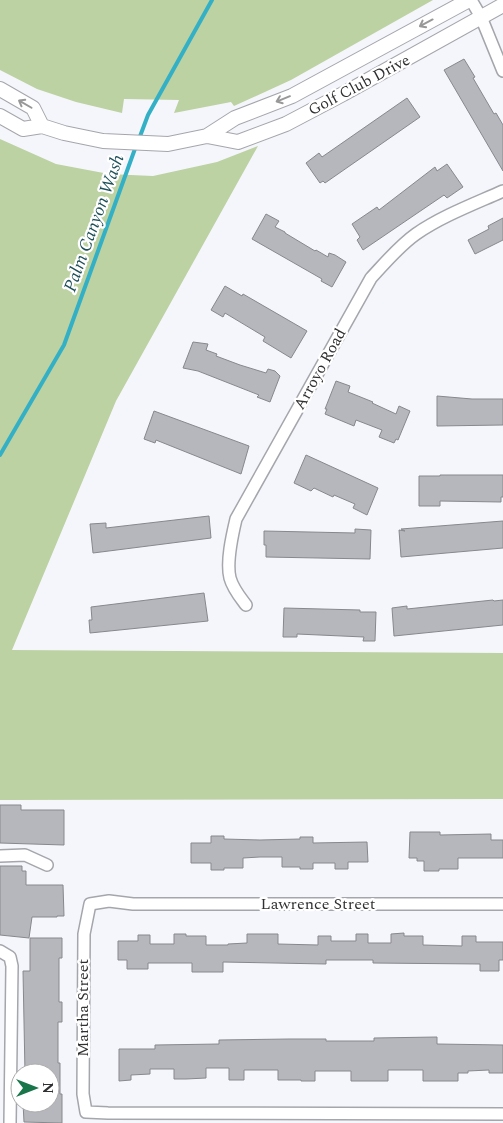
<svg xmlns="http://www.w3.org/2000/svg" width="503" height="1123" viewBox="0 0 503 1123" font-family="Spectral,serif">
	<style>
		.green { fill: #bcd2a2 }
		.lines { fill: none; stroke-linecap: round; stroke-linejoin: round }
		.stream { stroke: #33b0c5; stroke-width: 4 }
		.building { fill: #b6b7bc; stroke: #87888d }
		.minor-casing { stroke: #a5a6ab; stroke-width: 14 }
		.tertiary-casing { stroke: #a5a6ab; stroke-width: 16 }
		.minor { stroke: #fff; stroke-width: 11 }
		.tertiary { stroke: #fff; stroke-width: 14 }
		.oneway { stroke: #989898 }
		.labels { text-anchor: middle; dominant-baseline: central; stroke-width: 4.5; stroke-linejoin: round; paint-order: stroke }
		.street-label { font-size: 16px; fill: #303032; stroke: #fff }
		.water-label { font-size: 18px; font-style: italic; fill: #1d5059; stroke: #fff }
	</style>
	<rect width="100%" height="100%" fill="#f5f6fc"/>
	<path class="green" d="M0 0H433L291 80 234 106 231 102 174 113 179 100 124 99 122 113 76 102 37 89 0 70Z
		M0 139 56 164 109 174 153 176 217 162 258 146 116 401 12 650 503 653V799L0 800Z"/>
	<g class="lines">
		<path class="stream" d="M139 139 148 115 212 0
			M0 455 64 345 136 146"/>
	</g>
	<path class="building" d="M464 59 475 77 473 78 494 114 496 113 503 125V171L444 70Z
		M407 98 420 117 325 183 323 181 320 183 306 163 319 153 322 157Z
		M447 164 463 187 447 198 444 195 363 250 357 240 360 237 352 224 377 207 379 210 435 167 437 171Z
		M266 214 279 221 275 227 285 232V233L315 251 316 250 328 257 329 253 335 255 346 262 332 287 321 281 322 279 252 239Z
		M503 218V240L475 254 468 240 489 229 488 226Z
		M225 286 242 296 243 294 307 331 291 358 263 341 265 337 225 313 223 317 211 310Z
		M193 342 208 344 206 350 217 354 216 356 240 365 266 373 268 369 275 371 280 376 270 402 257 397 259 395 198 371 183 368Z
		M336 381 350 386 348 392 373 402 372 403 396 414 399 406 410 411 398 440 396 439 394 443 379 437 382 430 356 420 354 426 325 414 327 409H325Z
		M437 396 472 399H503V425L437 426Z
		M154 411 249 446 241 474 156 440 155 443 144 439Z
		M306 455 378 488 367 515 353 508 355 504 334 495 333 497 314 488 311 491 294 483Z
		M440 475H503V497H501V502L440 501V506H419V476H440Z
		M209 516 211 538 93 553 90 524 106 523V528Z
		M503 521V548L401 557 399 530 405 531 401 529Z
		M355 529 371 530 370 559 266 557V545H264V531L355 533Z
		M204 593 208 621 90 633 89 620H92L91 607Z
		M493 600 494 601 503 600V625L394 636 392 608 407 606V609Z
		M284 608 360 610V612H376L375 641H363L364 637 297 634V637H283Z
		M0 805H21V810H64V845L0 843Z
		M410 832H440V835L491 834V840H503V858H458V869H439V871H424V861H417V858H409Z
		M211 836H224V839L260 840 300 839V837H313V843L367 842 368 862H348V869H335V863H313V869H300V867H282V857H260L243 858V868H224V870H211V863H191V843H211Z
		M0 866H22V871H26V885H63L64 916H57V917H32L29 938 0 935Z
		M404 933V936H423V945L462 946V936H476V942H503V960H499V971H480V964L373 963V960H326V964L223 962V972H192V963H148V969H127V960H118V941H138V935H150V944H174V934H186V936H206V945H228V944L247 943V934H278V944L318 945V936H331V941H356V934H368V943H391V934Z
		M30 938H62V958H59V1002H62V1022H58V1063H60V1094H62V1123L24 1122 23 1103H50V1073H25L23 971H30Z
		M437 1037V1044L503 1045V1073H489V1070L468 1071V1073H458V1081H423V1070H388V1081H351V1071H315V1081H301V1080H278V1070H244V1080H229V1068H206V1078L186 1079H174V1069H150V1074L131 1075V1080L119 1081V1049H155V1045L219 1044V1040L289 1039H326V1041H374V1038Z"/>
	<g class="lines">
		<defs>
			<path id="minor" d="M471 0 481 17 503 71
				M246 605C240 597 233 589 230 578 226 562 232 536 236 519L371 278C385 263 399 246 416 234 442 216 474 204 503 191
				M0 856 25 855 47 865
				M503 904H133L109 901 90 904 84 934 83 1094 86 1112 108 1113 503 1114
				M0 951 10 957 12 966 10 1123"/>
			<path id="tertiary" d="M0 89 33 108 42 126
				M0 116 23 129 42 126 64 133 103 141 168 144 207 136 238 142 286 124 343 94 503 5
				M207 136 235 118 292 96 469 0"/>
		</defs>
		<use href="#minor" class="minor-casing"/>
		<use href="#tertiary" class="tertiary-casing"/>
		<use href="#minor" class="minor"/>
		<use href="#tertiary" class="tertiary"/>
	</g>
	<defs><path id="oneway-shaft" d="M-6 0H5M1.5-3L5.5 0L1.5 3" fill="none" stroke-width="1.6" stroke-linecap="round" stroke-linejoin="round" transform="scale(1.25)"/></defs>
	<g class="oneway">
		<use href="#oneway-shaft" transform="translate(426 23) rotate(152)"/>
		<use href="#oneway-shaft" transform="translate(283 99) rotate(158)"/>
		<use href="#oneway-shaft" transform="translate(25 104) rotate(-150)"/>
	</g>
	<g class="labels">
		<g class="street-label">
			<text transform="translate(359 85) rotate(-28)">Golf Club Drive</text>
			<text transform="translate(320 369) rotate(-61)">Arroyo Road</text>
			<text x="318" y="904">Lawrence Street</text>
			<text transform="translate(83 1008) rotate(-90)">Martha Street</text>
		</g>
		<g class="water-label">
			<text transform="translate(94 223) rotate(-70)">Palm Canyon Wash</text>
		</g>
	</g>
	<g transform="translate(35 1088) rotate(90)"><circle r="24" fill="#ffffff" stroke="#acacad"/>
	<path d="M0-4L9 19L0 12L-9 19Z" fill="#19754a"/>
	<text y="-8" font-size="14" font-weight="bold" text-anchor="middle" fill="#303032">N</text>
	</g>
</svg>
